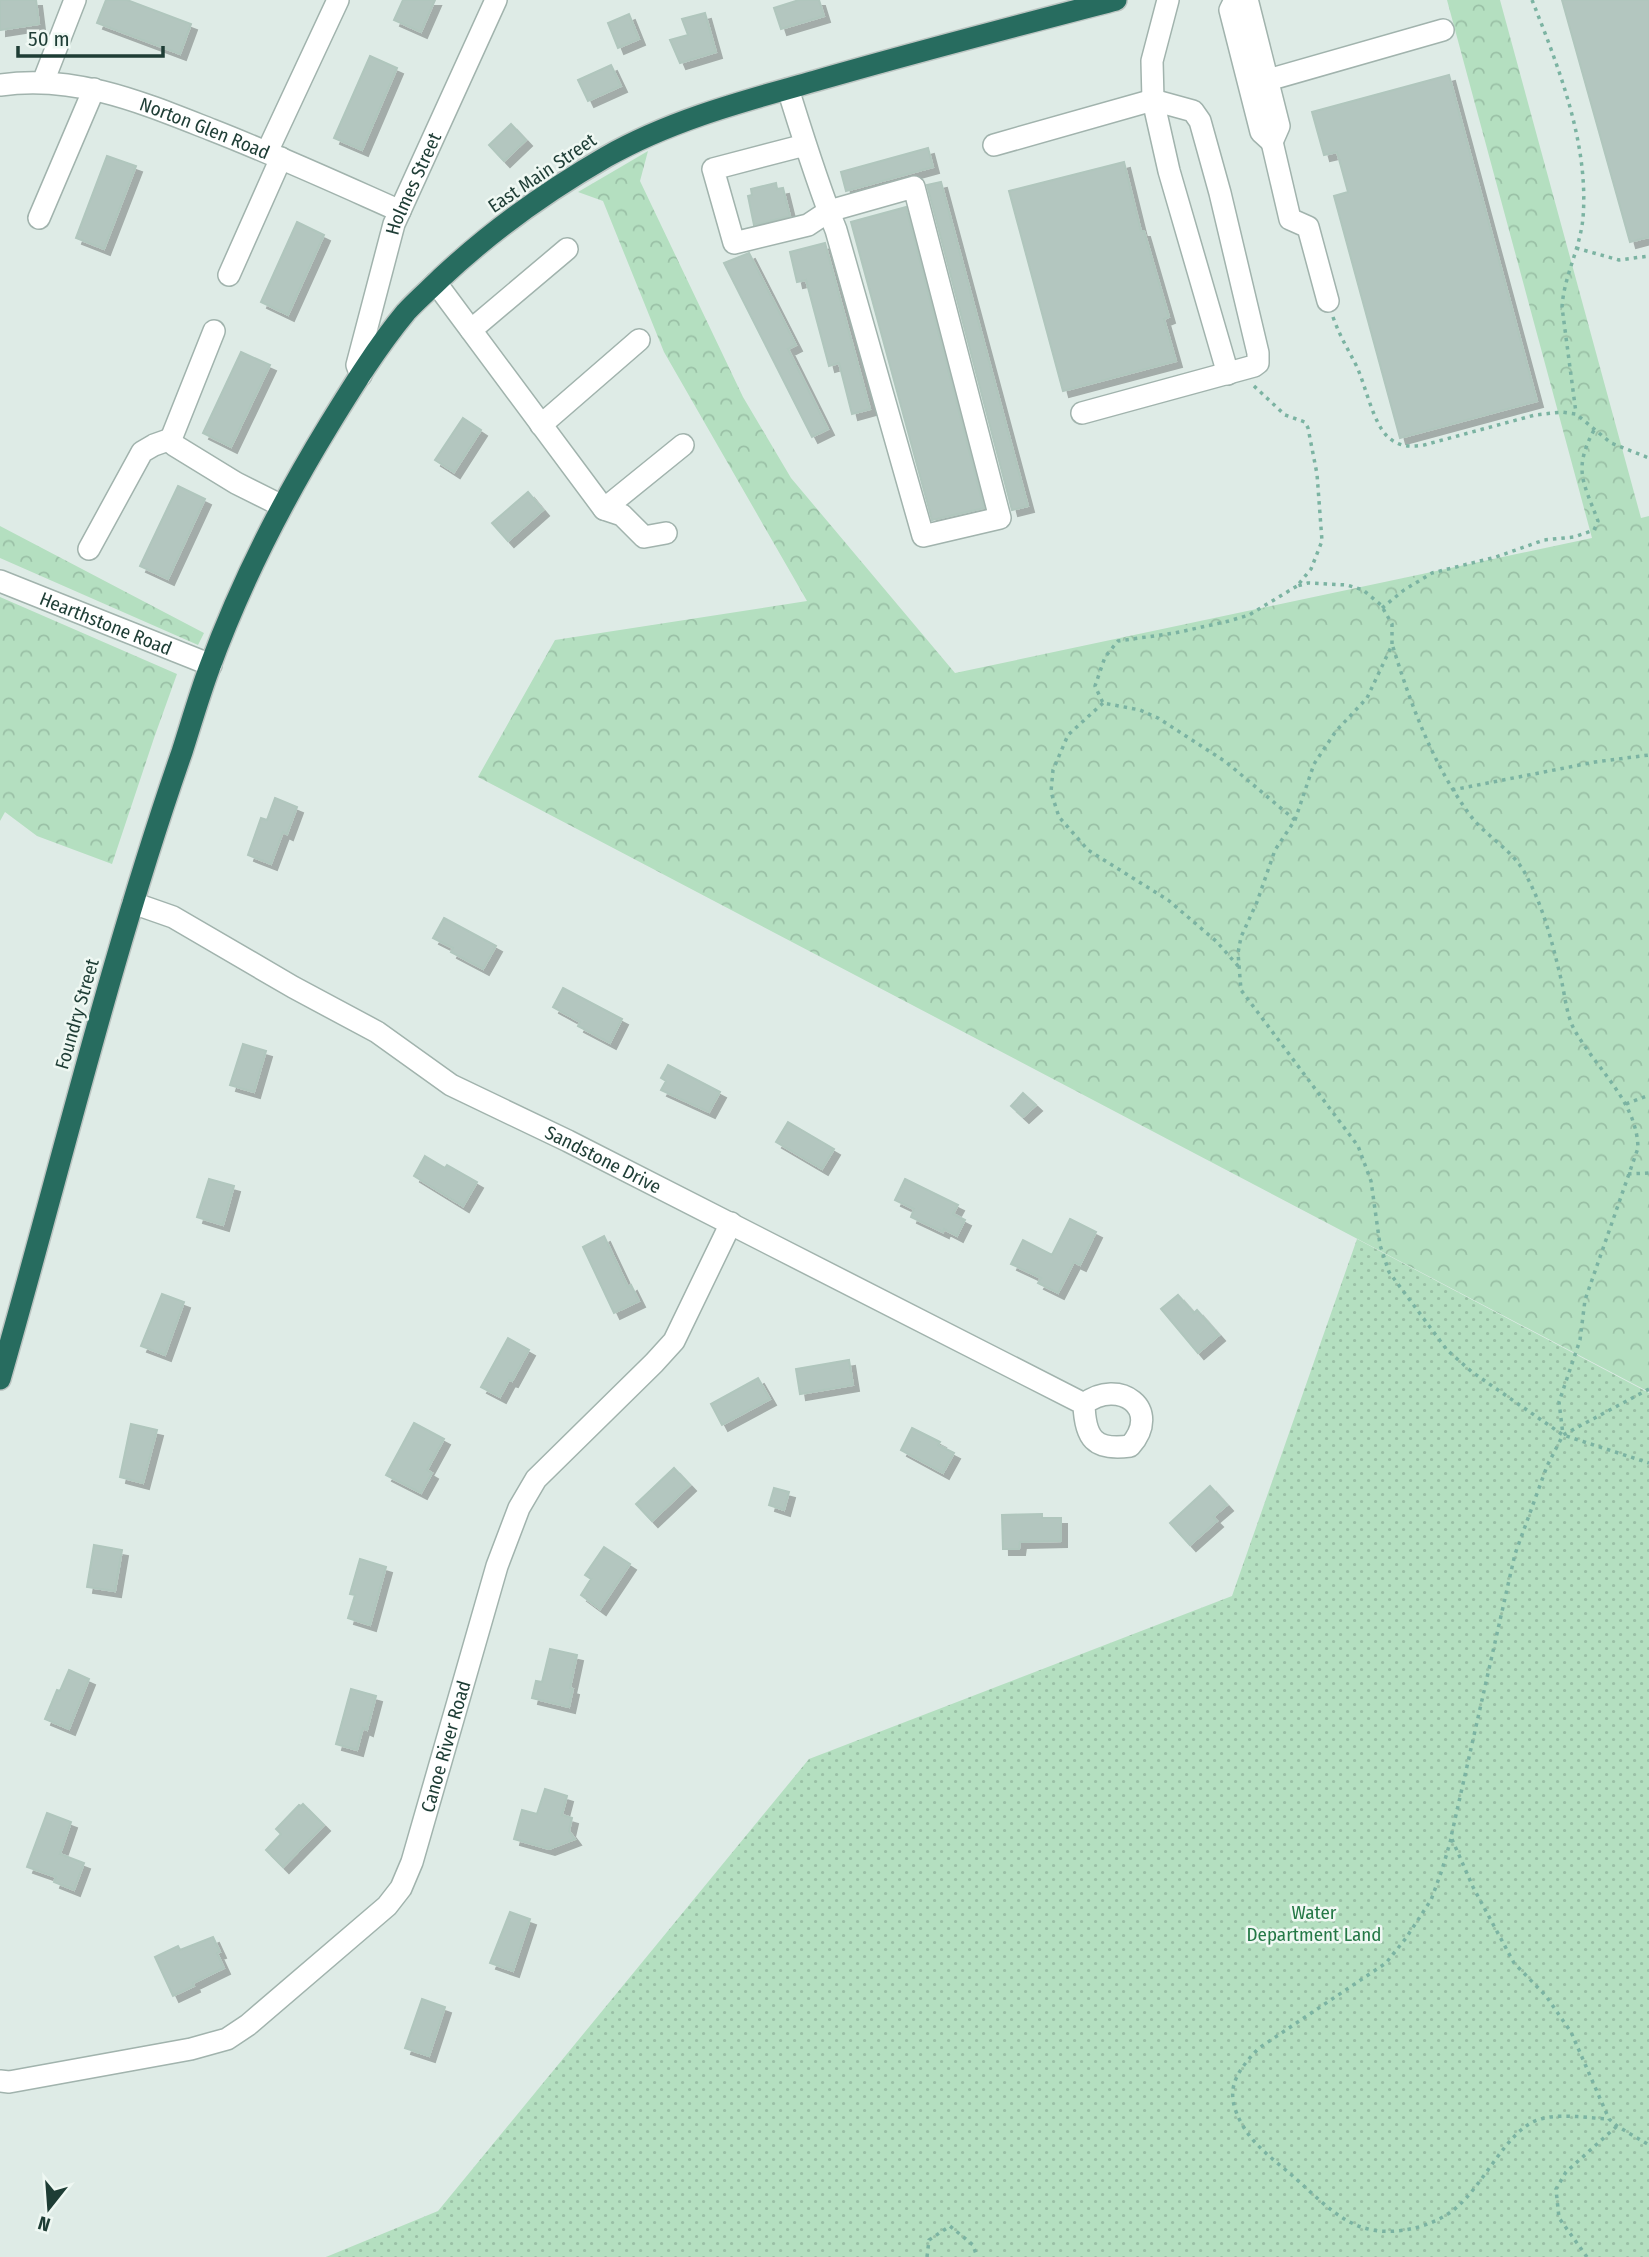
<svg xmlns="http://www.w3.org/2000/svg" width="1649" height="2257" viewBox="0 0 1649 2257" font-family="'Fira Sans Condensed',sans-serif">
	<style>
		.forest { fill: url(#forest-crowns) }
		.park { fill: url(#park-dots) }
		.building { fill: #b3c6bf; stroke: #b0c6bd; stroke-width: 2; filter: url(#shadow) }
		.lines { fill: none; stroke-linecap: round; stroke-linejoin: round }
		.minor-casing { stroke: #a1b3ad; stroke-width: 24 }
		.highway-casing { stroke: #bcc5c2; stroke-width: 24 }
		.path { stroke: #7bb3a2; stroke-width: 3.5; stroke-dasharray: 3.5 5; stroke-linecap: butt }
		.minor { stroke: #fff; stroke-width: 21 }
		.highway { stroke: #276c5f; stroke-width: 21 }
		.labels { text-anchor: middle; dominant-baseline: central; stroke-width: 5; stroke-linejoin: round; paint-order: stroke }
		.street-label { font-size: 19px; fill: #1e3d35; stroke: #eff8f3 }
		.park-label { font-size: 19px; fill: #247846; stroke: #eff8f3 }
	</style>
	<defs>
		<pattern id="forest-crowns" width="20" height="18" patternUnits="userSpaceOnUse" patternTransform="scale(1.75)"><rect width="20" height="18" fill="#b4dfc0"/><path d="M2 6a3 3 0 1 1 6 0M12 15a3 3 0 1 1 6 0" fill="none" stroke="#9ac0a6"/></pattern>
		<pattern id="park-dots" width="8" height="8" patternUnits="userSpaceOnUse" patternTransform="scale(1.75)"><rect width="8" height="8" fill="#b4dfc0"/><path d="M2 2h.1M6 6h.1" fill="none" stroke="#9ac0a6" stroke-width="1.8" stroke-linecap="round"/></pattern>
		<filter id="shadow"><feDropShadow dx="6" dy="6" stdDeviation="0" flood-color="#0004"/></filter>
	</defs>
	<rect width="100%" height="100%" fill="#deebe6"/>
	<path class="forest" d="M1447 0H1500L1641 518 1649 516V1392L478 777 555 640 807 601 664 352 603 201 578 192 648 151 640 181 743 397 791 478 955 673 1592 538Z
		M0 526 204 633 198 645 0 558Z
		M0 597 177 674 154 738 112 864 37 836 5 812 0 821Z"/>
	<path class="park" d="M1357 1239 1649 1393V2257H326L438 2211 809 1759 1232 1596Z"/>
	<path class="building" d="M0 0H36L39 24 0 30Z
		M106 0H127L191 24 180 54 97 23Z
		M403 0H435L421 32 394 20Z
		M799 0H819L824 16 781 29 774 8Z
		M1562 0H1649V237L1630 242Z
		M705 13 716 52 680 63 670 40 688 35 682 19Z
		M629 14 639 39 618 48 608 23Z
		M370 56 397 68 362 150 334 138Z
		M611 65 621 86 588 101 578 80Z
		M1449 75 1537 401 1400 438 1334 196 1348 192 1337 152 1324 155 1312 112Z
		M511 124 526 140 504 161 489 145Z
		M928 148 933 167 846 191 841 172Z
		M107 156 136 166 104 249 76 238Z
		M1124 162 1141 231H1144L1169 317 1164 319 1176 361 1063 391 1009 191Z
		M941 182 1028 506 1012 510 927 185Z
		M776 183 777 189 783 188 790 216 754 225 748 196 752 195 751 189Z
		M906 207 984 508 932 520 851 222Z
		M297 222 324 235 288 315 261 302Z
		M825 243 870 409 852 414 839 363 829 366 806 280 797 282 790 252Z
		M749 253 796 345 788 349 828 429 812 437 724 263Z
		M241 352 270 365 231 447 203 433Z
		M463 418 481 430 454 472 435 460Z
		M178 486 205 499 168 579 140 566Z
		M528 492 543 510 508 541 492 523Z
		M275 798 297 807 287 834 283 832 271 864 248 855 261 818 267 820Z
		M444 918 496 946 483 969 451 952 453 948 433 938Z
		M563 988 622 1019 610 1043 578 1026 580 1022 553 1007Z
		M243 1044 266 1051 254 1092 230 1085Z
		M668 1065 720 1092 709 1112 661 1090 666 1081 661 1078Z
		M1023 1093 1036 1105 1023 1117 1011 1106Z
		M788 1122 834 1149 822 1169 776 1142Z
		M425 1156 445 1168 447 1165 477 1182 463 1206 414 1176Z
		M209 1179 234 1186 223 1225 197 1217Z
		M905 1179 958 1205 953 1214 965 1220 957 1236 944 1229 943 1232 911 1217 914 1209 895 1200Z
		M1070 1219 1096 1232 1080 1265 1074 1262 1058 1293 1038 1283 1041 1278 1011 1264 1023 1240 1052 1255Z
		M604 1236 628 1287 631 1285 639 1301 614 1313 583 1247Z
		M162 1294 184 1302 165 1355 141 1346Z
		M1178 1295 1194 1313 1197 1310 1219 1335 1198 1353 1161 1309Z
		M508 1338 529 1350 512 1381 509 1380 500 1397 481 1387Z
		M849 1360 853 1385 800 1394 796 1369Z
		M758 1378 770 1399 722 1425 711 1404Z
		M414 1423 444 1439 427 1470 432 1473 421 1493 386 1475Z
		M131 1424 157 1430 143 1483 120 1477Z
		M912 1428 940 1442 938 1445 954 1453 943 1473 901 1450Z
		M674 1468 690 1485 652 1521 636 1504Z
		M1210 1486 1227 1505 1213 1517 1217 1521 1190 1545 1170 1523Z
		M774 1488 789 1492 784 1510 769 1505Z
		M1042 1514V1518H1061V1541L1020 1542 1019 1549H1003L1002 1515Z
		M94 1545 122 1550 115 1591 87 1587Z
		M604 1547 630 1564 600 1609 581 1595 591 1579 585 1575Z
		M360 1559 386 1567 370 1625 348 1618 355 1595 350 1594Z
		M550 1649 577 1655 570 1688 573 1689 569 1707 532 1698 536 1681 542 1682Z
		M69 1670 89 1679 69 1729 45 1719 57 1690 60 1691Z
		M351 1689 376 1696 367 1730 363 1728 357 1750 336 1744Z
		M545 1789 567 1796 562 1815 572 1818 569 1831 575 1839 549 1849 514 1839 522 1810 537 1814Z
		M303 1804 324 1825 283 1867 266 1850 281 1834 276 1829 299 1805 301 1806Z
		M47 1813 71 1822 60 1854 84 1863 74 1890 54 1882 56 1877 27 1867Z
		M510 1912 530 1919 513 1971 490 1963Z
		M213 1937 220 1952 217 1953 224 1968 193 1983 194 1986 173 1996 155 1957 178 1946 180 1950Z
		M422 1999 445 2007 429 2056 405 2048Z"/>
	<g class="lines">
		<defs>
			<g id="minor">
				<path d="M1168 0 1152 61 1153 100 1169 171 1228 374"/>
				<path d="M1235 0 1230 10 1261 132 1272 142 1279 126 1248 3 1236 0"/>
				<path d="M43 82 75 0"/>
				<path d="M1254 84 1443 30"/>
				<path id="s1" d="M0 85C76 74 143 103 212 130 276 155 337 183 400 211"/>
				<path d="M788 89C803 137 817 183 836 230L923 536 1000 518 914 187 829 211 808 225 734 243 713 169 805 145"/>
				<path d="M1272 142 1290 219 1308 227 1328 301"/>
				<path d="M994 145 1153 100 1193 111 1200 121 1220 193 1258 353V363L1254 366 1082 413"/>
				<path d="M267 152 338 0"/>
				<path d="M39 218 94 89"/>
				<path d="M229 275 281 158"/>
				<path d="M436 283 604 509 683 445"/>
				<path d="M471 330 567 249"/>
				<path d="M214 331 171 439 174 445 236 483 282 506"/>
				<path id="s2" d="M361 375 357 365 394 224 496 0"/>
				<path d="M541 425 639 340"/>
				<path d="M604 509 622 515 644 537 666 533"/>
				<path d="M89 549 142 452 154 445 171 439"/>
				<path id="s3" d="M0 581 211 665"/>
				<path id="s4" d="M133 903 173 917 293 987 377 1032 451 1085 568 1141 1084 1404C1119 1377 1163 1409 1130 1446 1094 1451 1085 1438 1084 1404"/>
				<path id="s5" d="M0 2081 9 2082 191 2049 227 2039 248 2025 387 1906 401 1888 412 1862 497 1566 519 1508 536 1479 654 1363 674 1341 731 1223"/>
			</g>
			<path id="highway" d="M0 1379C60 1170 110 958 182 752 191 724 199 696 209 669 240 584 282 502 329 425 353 386 377 347 406 312 417 300 430 289 441 278 490 232 547 191 606 157 671 120 744 101 815 81 915 52 1016 26 1116 0"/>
		</defs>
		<use href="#minor" class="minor-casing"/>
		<use href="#highway" class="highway-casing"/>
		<path class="path" d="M1532 0C1559 68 1589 144 1583 218 1580 249 1564 276 1562 307L1576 413
			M1576 248 1619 260 1649 256
			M1333 317C1340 337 1348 349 1357 367 1366 387 1373 423 1388 437 1399 447 1410 447 1424 445L1535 415 1562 412 1576 414 1611 443 1649 458
			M1254 386 1285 415 1305 422 1308 428 1317 474 1322 541 1311 569 1297 586 1308 583 1347 585 1363 590 1381 605 1392 624V645L1367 698 1336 731 1314 764 1295 820 1275 850 1257 902 1241 937 1238 953 1241 990 1358 1146 1371 1181 1380 1245 1389 1272 1447 1350 1472 1372 1563 1435 1649 1463
			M1382 608 1404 590 1432 573 1496 557 1544 540 1574 537 1594 530 1598 521C1583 481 1573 470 1594 430
			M1393 647C1411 705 1433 765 1470 815 1487 838 1514 850 1527 877 1545 911 1553 946 1562 983 1565 997 1567 1016 1574 1029 1596 1069 1637 1101 1638 1148L1585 1300 1580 1340 1559 1402 1563 1435
			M1103 703 1068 735 1053 770 1051 792 1059 817 1088 850 1168 900 1216 941 1238 966
			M1452 790 1595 762 1649 755
			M1295 820 1226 762 1158 718 1140 710 1103 703 1095 686 1105 657 1118 641 1175 633 1229 621 1249 615 1297 586
			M1626 1104 1649 1095
			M1628 1174 1649 1173
			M1649 1389 1563 1435 1547 1466 1515 1554 1451 1837 1473 1887 1514 1963 1546 1996 1571 2032 1609 2119 1617 2126 1649 2145
			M1451 1839 1442 1870 1431 1900 1406 1938 1386 1963 1259 2048C1234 2074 1223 2092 1243 2126 1256 2148 1277 2162 1295 2178 1332 2211 1356 2240 1410 2229 1426 2226 1445 2218 1457 2207 1483 2185 1507 2132 1535 2121 1556 2112 1585 2118 1608 2119
			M927 2257 929 2240 950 2226 973 2245 977 2257
			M1587 2257 1559 2218 1556 2189 1566 2172 1617 2126"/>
		<use href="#minor" class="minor"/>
		<use href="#highway" class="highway"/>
	</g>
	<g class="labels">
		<g class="street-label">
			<text stroke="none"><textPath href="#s1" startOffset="212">Norton Glen Road</textPath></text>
			<text transform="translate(542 173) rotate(-34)">East Main Street</text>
			<text stroke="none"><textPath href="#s2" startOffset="201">Holmes Street</textPath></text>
			<text stroke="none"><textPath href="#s3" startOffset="114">Hearthstone Road</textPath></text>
			<text transform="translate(77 1014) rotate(-74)">Foundry Street</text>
			<text stroke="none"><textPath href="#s4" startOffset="537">Sandstone Drive</textPath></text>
			<text stroke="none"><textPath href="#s5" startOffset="611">Canoe River Road</textPath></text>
		</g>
		<g class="park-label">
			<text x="1314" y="1912">Water<tspan x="1314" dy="22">Department Land</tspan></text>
		</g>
	</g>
	<g transform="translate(49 2208) rotate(197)" stroke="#eff8f3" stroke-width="5" paint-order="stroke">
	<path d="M0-5L12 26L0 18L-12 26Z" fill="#1e3d35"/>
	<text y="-10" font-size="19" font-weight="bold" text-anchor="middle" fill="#1e3d35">N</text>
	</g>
	<path d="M18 46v10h145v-10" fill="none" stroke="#1e3d35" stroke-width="3.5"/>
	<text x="28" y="46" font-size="21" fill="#1e3d35" stroke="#eff8f3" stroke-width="5" paint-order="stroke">50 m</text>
</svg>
